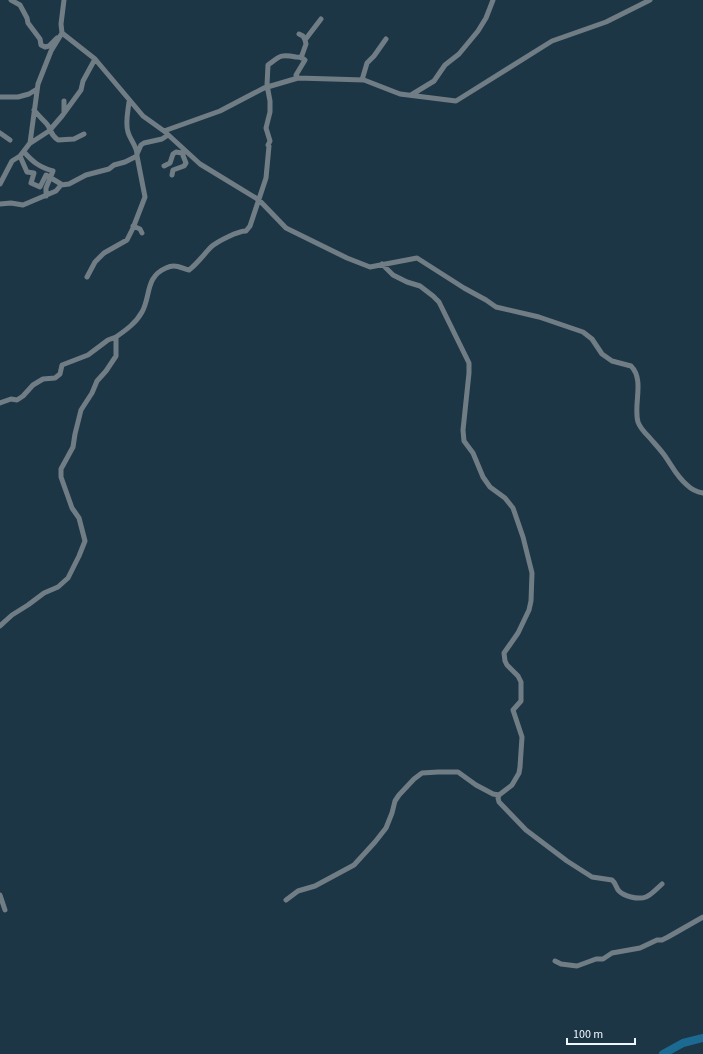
<svg xmlns="http://www.w3.org/2000/svg" width="703" height="1054" viewBox="0 0 703 1054" font-family="'Source Sans 3',sans-serif">
	<style>
		.lines { fill: none; stroke-linecap: round; stroke-linejoin: round }
		.river { stroke: #1c6a92; stroke-width: 8 }
		.minor { stroke: #717d85; stroke-width: 5 }
	</style>
	<rect width="100%" height="100%" fill="#1c3646"/>
	<g class="lines">
		<path class="river" d="M663 1054 683 1043 703 1038"/>
		<path class="minor" d="M11 0 20 5 27 18 28 23 40 39 41 45 45 47 49 46 57 38
			M64 0 61 24 62 33 95 59 143 116 164 131 200 164 259 200 286 228 347 258 370 267 417 258 464 288 486 300 496 307 539 317 583 332 592 339 602 354 612 361 631 366C645 380 633 405 638 422 640 428 645 433 649 437 654 443 660 449 665 456 672 466 677 477 687 485 691 489 697 492 703 493
			M299 34 303 36 305 40
			M301 58 306 44 305 40 321 19
			M362 80 367 63 374 56 386 39
			M411 95 434 81 445 65 459 54 478 31 486 18 493 0
			M0 97H18L29 94 37 89
			M64 101V113
			M34 110C38 115 42 119 46 123 52 129 49 134 58 140L74 139 84 134
			M164 131 220 111 264 88 298 78 364 80 400 94 456 101 552 41 606 22 650 0
			M0 133 10 140
			M29 144 49 131 62 116 81 90 83 81 95 59
			M24 152C33 162 39 167 53 171L46 188V196
			M137 154 141 145 144 143 162 139 168 135
			M20 156 27 172 34 173 31 183 40 187 46 175 61 184V185
			M164 166 170 163 173 154 176 152 182 153 185 152
			M172 175 173 170 184 166 186 163 182 153
			M0 184 12 161 20 156 30 143 38 84 51 51 62 33
			M0 204 11 203 23 205 56 191 61 185 69 184 86 175 109 169 114 165 125 162 137 156
			M133 226 140 229 142 233
			M382 264 393 275 407 282 420 286 433 296 439 302 469 363V373L463 430 464 441 473 453 483 477 490 487 505 498 513 508 523 537 532 573 531 601 529 610 518 633 504 653 505 661 507 665 518 676 521 682V701L513 710 522 737 520 767 519 773 512 785 499 795
			M87 277 95 262 104 253 127 240 133 228 145 197 137 156C138 147 130 140 128 132 125 123 128 111 129 102
			M0 403 11 399 17 400 23 396 33 385 43 379 55 378 60 374 62 365 88 355 108 340 116 337
			M0 626 12 615 28 605 44 593 58 587 68 578 79 556 85 541 79 518 72 508 61 477V469L73 447 75 434 81 410 92 393 97 381 106 371 116 356V337C126 330 136 323 142 312 151 296 145 277 166 268 168 267 172 266 174 266 179 266 184 269 189 270 198 263 204 254 211 247 218 241 238 231 246 231L250 226 266 178 269 146 268 145 270 141 266 128 270 112V101L267 85 268 65C280 56 280 54 296 57 300 57 302 57 305 60L296 75 298 78
			M0 895 5 910
			M286 900 298 891 315 886 354 865 375 842 386 828 392 813 395 801 399 795 414 779 422 773 438 772H458L476 785 493 794 499 795 498 798 499 802 526 830 567 861 592 877 612 880C616 883 616 888 619 891 622 894 627 896 631 897 647 901 651 894 662 884
			M555 961 561 964 577 966 596 959H603L612 953 640 948 657 940H662L668 937 703 917"/>
	</g>
	<path d="M567 1038v6h68v-6" fill="none" stroke="#edf7fd" stroke-width="2"/>
	<text x="573" y="1038" font-size="12" fill="#edf7fd" stroke="#1c3646" stroke-width="3" paint-order="stroke">100 m</text>
</svg>
